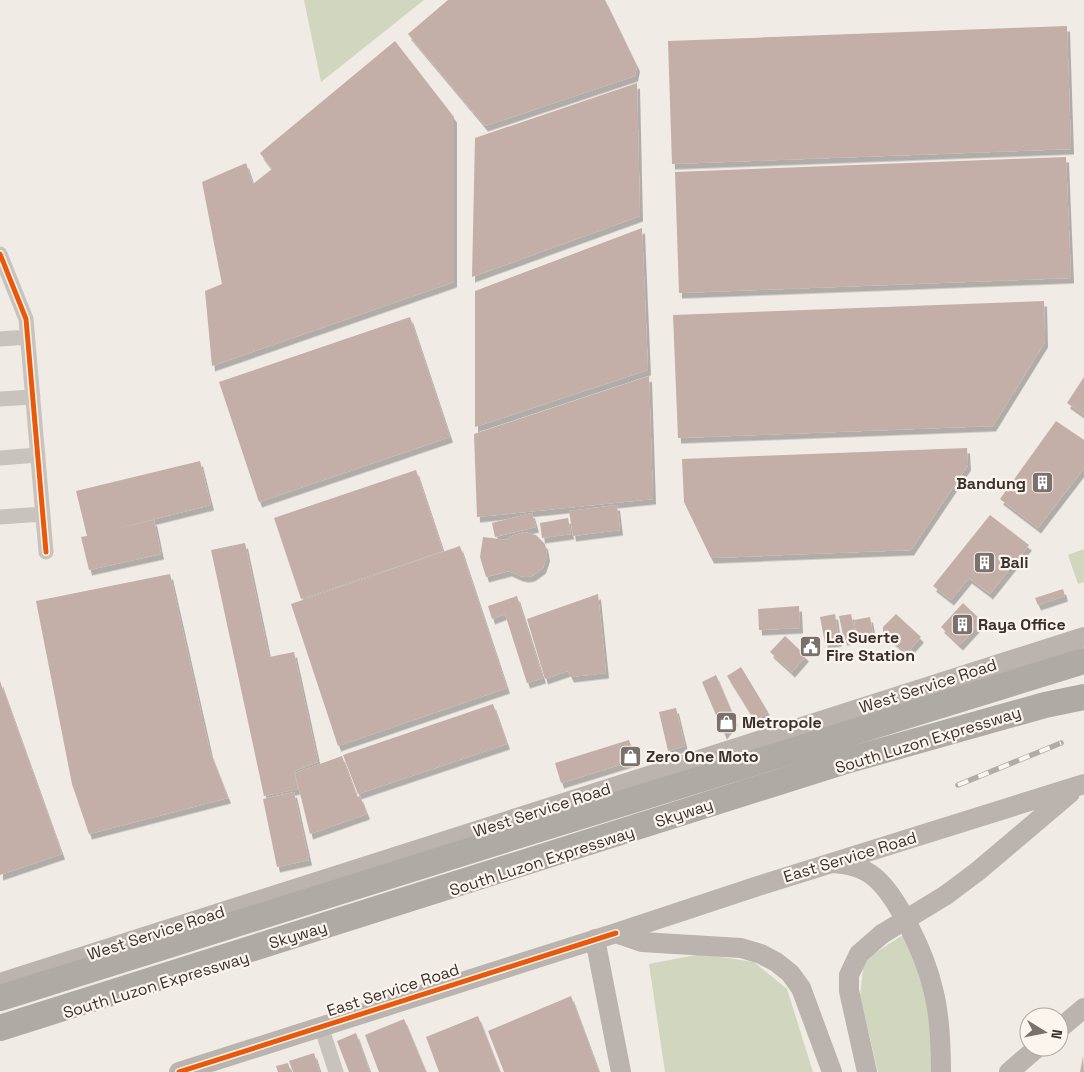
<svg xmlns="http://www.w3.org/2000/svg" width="1084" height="1072" viewBox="0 0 1084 1072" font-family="'Space Grotesk',sans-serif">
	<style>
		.green { fill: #d1d6bf }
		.building { fill: #c3afa7; filter: url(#shadow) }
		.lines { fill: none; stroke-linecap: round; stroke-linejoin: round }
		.minor { stroke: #c9c3be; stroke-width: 15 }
		.secondary { stroke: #bab3ae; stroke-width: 20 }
		.motorway { stroke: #afaaa4; stroke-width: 26 }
		.rail-casing { stroke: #b1aca8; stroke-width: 5.5 }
		.rail { stroke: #fbf5ee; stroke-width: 4; stroke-dasharray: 11; stroke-linecap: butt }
		.secondary-bridge { stroke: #bab3ae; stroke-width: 20 }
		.motorway-bridge { stroke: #afaaa4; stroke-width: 26 }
		.cycleway-casing { stroke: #fbf5ee; stroke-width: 8 }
		.cycleway { stroke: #e8590c; stroke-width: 5 }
		.labels { text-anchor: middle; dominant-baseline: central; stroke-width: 4.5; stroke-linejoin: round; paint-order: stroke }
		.poi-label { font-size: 16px; font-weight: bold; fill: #3b302b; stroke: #fbf5ee; text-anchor: start }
		.street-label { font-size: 16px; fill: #3b302b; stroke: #fbf5ee }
	</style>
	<defs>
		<filter id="shadow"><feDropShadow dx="3" dy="5.5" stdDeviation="0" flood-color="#0004"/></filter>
	</defs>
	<rect width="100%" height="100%" fill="#f0ebe5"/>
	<path class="green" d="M304 0H424L321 82Z
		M1084 549V582L1078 584 1068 555Z
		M903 935 920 967 934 1021 935 1072H878L860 996 864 960Z
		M701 954 754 962 787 989 813 1072H665L649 964Z"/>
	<path class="building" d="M448 0H605L637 66 635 76 485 126 408 34Z
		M1067 26 1071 149 672 164 668 41Z
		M395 41 454 117V282L212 366 205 291 222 284 202 182 246 163 253 184 272 169 260 153Z
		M637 83 640 216 472 277 475 138Z
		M1066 157 1071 278 679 293 675 172Z
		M642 228 648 370 475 427V291Z
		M1044 301 1045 342 993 426 678 438 673 315Z
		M410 317 450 437 259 502 219 382Z
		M649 376 653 499 477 517 474 434Z
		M1084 377V415L1067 403Z
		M1056 421 1084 440V468L1038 528 1000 499Z
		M967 448 968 465 911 550 711 558 684 502 682 459Z
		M200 461 211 505 111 530 154 520 161 554 89 570 81 537 87 536 76 491Z
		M416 470 443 551 301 599 274 518Z
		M617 505 620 530 573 536 569 511Z
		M532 513 536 527 495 537 492 523Z
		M990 515 1029 545 990 594 969 578 951 600 933 586Z
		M568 518 571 534 542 538 540 523Z
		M524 532 536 535 545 544 547 556 543 568 532 576 526 577 520 576 509 571 486 577 480 557 483 537 507 540 512 536Z
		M245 543 269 657 294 652 318 762 294 771 298 789 264 796 211 550Z
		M460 546 507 688 338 746 291 604Z
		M170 574 210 752 228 798 89 834 72 784 36 601Z
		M1063 589 1065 596 1038 605 1035 598Z
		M598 594 606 673 571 677 568 671 545 679 527 619Z
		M517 596 543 678 527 683 505 614 492 619 488 606Z
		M963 603 982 621 960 645 941 627Z
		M799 606 800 628 759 630 758 609Z
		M835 614 839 641 825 643 820 617Z
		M851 614 856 638 844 640 839 616Z
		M896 614 921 637 907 653 883 632V627Z
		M870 617 873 634 857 637 854 620Z
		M785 636 806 656 792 672 770 652Z
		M741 667 768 712 755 721 727 676Z
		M716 675 735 720 724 734 702 682Z
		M0 681 62 854 0 875Z
		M493 704 507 744 358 794 343 755Z
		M676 708 685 746 668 751 659 712Z
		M629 740 636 760 561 783 555 763Z
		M342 756 357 797 360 796 367 814 310 834 295 773Z
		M294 792 309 860 277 867 263 799Z
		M571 996 599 1072H504L488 1031Z
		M478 1016 500 1072H439L426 1037Z
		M404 1019 426 1072H379L365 1035Z
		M356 1033 370 1072H349L337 1041Z
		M314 1053 320 1072H293L289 1061Z
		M1083 1056 1084 1072H1080Z
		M288 1063 291 1072H278L276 1066Z"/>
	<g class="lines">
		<path class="minor" d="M0 254 26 319 46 552
			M0 339 27 337
			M0 399 33 397
			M0 458 38 455
			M0 517 43 514
			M321 1026 336 1072"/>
		<path class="secondary" d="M833 863C847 864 862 867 873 876 898 895 926 958 933 989 940 1015 941 1045 941 1072
			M946 895 978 871 1070 793
			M616 933 642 942 741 948 761 954 776 962 790 973 801 988 832 1072
			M595 939 621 1072
			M0 983 1084 637
			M1059 1029 1084 1008
			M179 1072 616 933 758 886 1084 784
			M867 1072 849 991V975L859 954 882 934
			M1009 1072 1038 1047"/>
		<path class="motorway" d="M0 998 539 829 1084 661"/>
		<defs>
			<path id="rail" d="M958 785 1061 743"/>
		</defs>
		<use href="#rail" class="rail-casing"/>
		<use href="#rail" class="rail"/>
		<path class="secondary-bridge" d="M882 934 946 895"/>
		<path class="motorway-bridge" d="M0 1028 842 762 1045 705 1084 697"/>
		<defs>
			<path id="cycleway" d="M0 254 26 319 46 552
				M179 1072 616 933"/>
		</defs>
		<use href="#cycleway" class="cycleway-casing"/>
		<use href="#cycleway" class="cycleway"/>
	</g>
	<defs>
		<symbol id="building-square" viewBox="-11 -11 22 22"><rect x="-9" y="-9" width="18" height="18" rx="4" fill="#7a716c" stroke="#fbf5ee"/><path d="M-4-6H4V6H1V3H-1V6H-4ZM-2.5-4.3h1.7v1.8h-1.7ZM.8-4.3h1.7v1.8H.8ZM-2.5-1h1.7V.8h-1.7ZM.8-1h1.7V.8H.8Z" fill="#fff"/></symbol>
		<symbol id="civic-square" viewBox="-11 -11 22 22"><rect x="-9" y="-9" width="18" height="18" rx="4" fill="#7a716c" stroke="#fbf5ee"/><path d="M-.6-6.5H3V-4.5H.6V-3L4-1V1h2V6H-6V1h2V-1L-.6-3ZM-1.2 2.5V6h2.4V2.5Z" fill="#fff"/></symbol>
		<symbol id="shop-square" viewBox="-11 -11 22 22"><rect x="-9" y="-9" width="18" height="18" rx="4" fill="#7a716c" stroke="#fbf5ee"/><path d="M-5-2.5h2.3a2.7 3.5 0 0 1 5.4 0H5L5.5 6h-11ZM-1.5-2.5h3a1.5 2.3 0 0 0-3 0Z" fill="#fff"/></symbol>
	</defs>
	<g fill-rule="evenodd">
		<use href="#building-square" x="1030" y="470" width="25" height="25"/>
		<use href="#building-square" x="972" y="550" width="25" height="25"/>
		<use href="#building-square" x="950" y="612" width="25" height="25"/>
		<use href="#civic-square" x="798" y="634" width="25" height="25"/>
		<use href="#shop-square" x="714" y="710" width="25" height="25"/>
		<use href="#shop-square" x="618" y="744" width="25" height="25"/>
	</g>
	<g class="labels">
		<g class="poi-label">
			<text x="1026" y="483" text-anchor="end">Bandung</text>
			<text x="1000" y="562">Bali</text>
			<text x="978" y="624">Raya Office</text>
			<text x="826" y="637">La Suerte<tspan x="826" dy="18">Fire Station</tspan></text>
			<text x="742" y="722">Metropole</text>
			<text x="646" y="756">Zero One Moto</text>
		</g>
		<g class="street-label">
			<text transform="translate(928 686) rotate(-18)">West Service Road</text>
			<text transform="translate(928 740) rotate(-17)">South Luzon Expressway</text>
			<text transform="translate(542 810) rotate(-18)">West Service Road</text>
			<text transform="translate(684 813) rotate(-18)">Skyway</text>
			<text transform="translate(850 857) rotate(-17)">East Service Road</text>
			<text transform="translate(542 861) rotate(-18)">South Luzon Expressway</text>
			<text transform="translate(156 933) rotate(-18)">West Service Road</text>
			<text transform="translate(298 935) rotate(-17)">Skyway</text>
			<text transform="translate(156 985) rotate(-17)">South Luzon Expressway</text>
			<text transform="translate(393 990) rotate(-18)">East Service Road</text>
		</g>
	</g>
	<g transform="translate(1044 1032) rotate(100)"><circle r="24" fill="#fbf5ee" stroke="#aea6a0"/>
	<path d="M0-4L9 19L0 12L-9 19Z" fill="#7a716c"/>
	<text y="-8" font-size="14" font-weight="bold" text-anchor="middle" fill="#3b302b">N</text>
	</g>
</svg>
